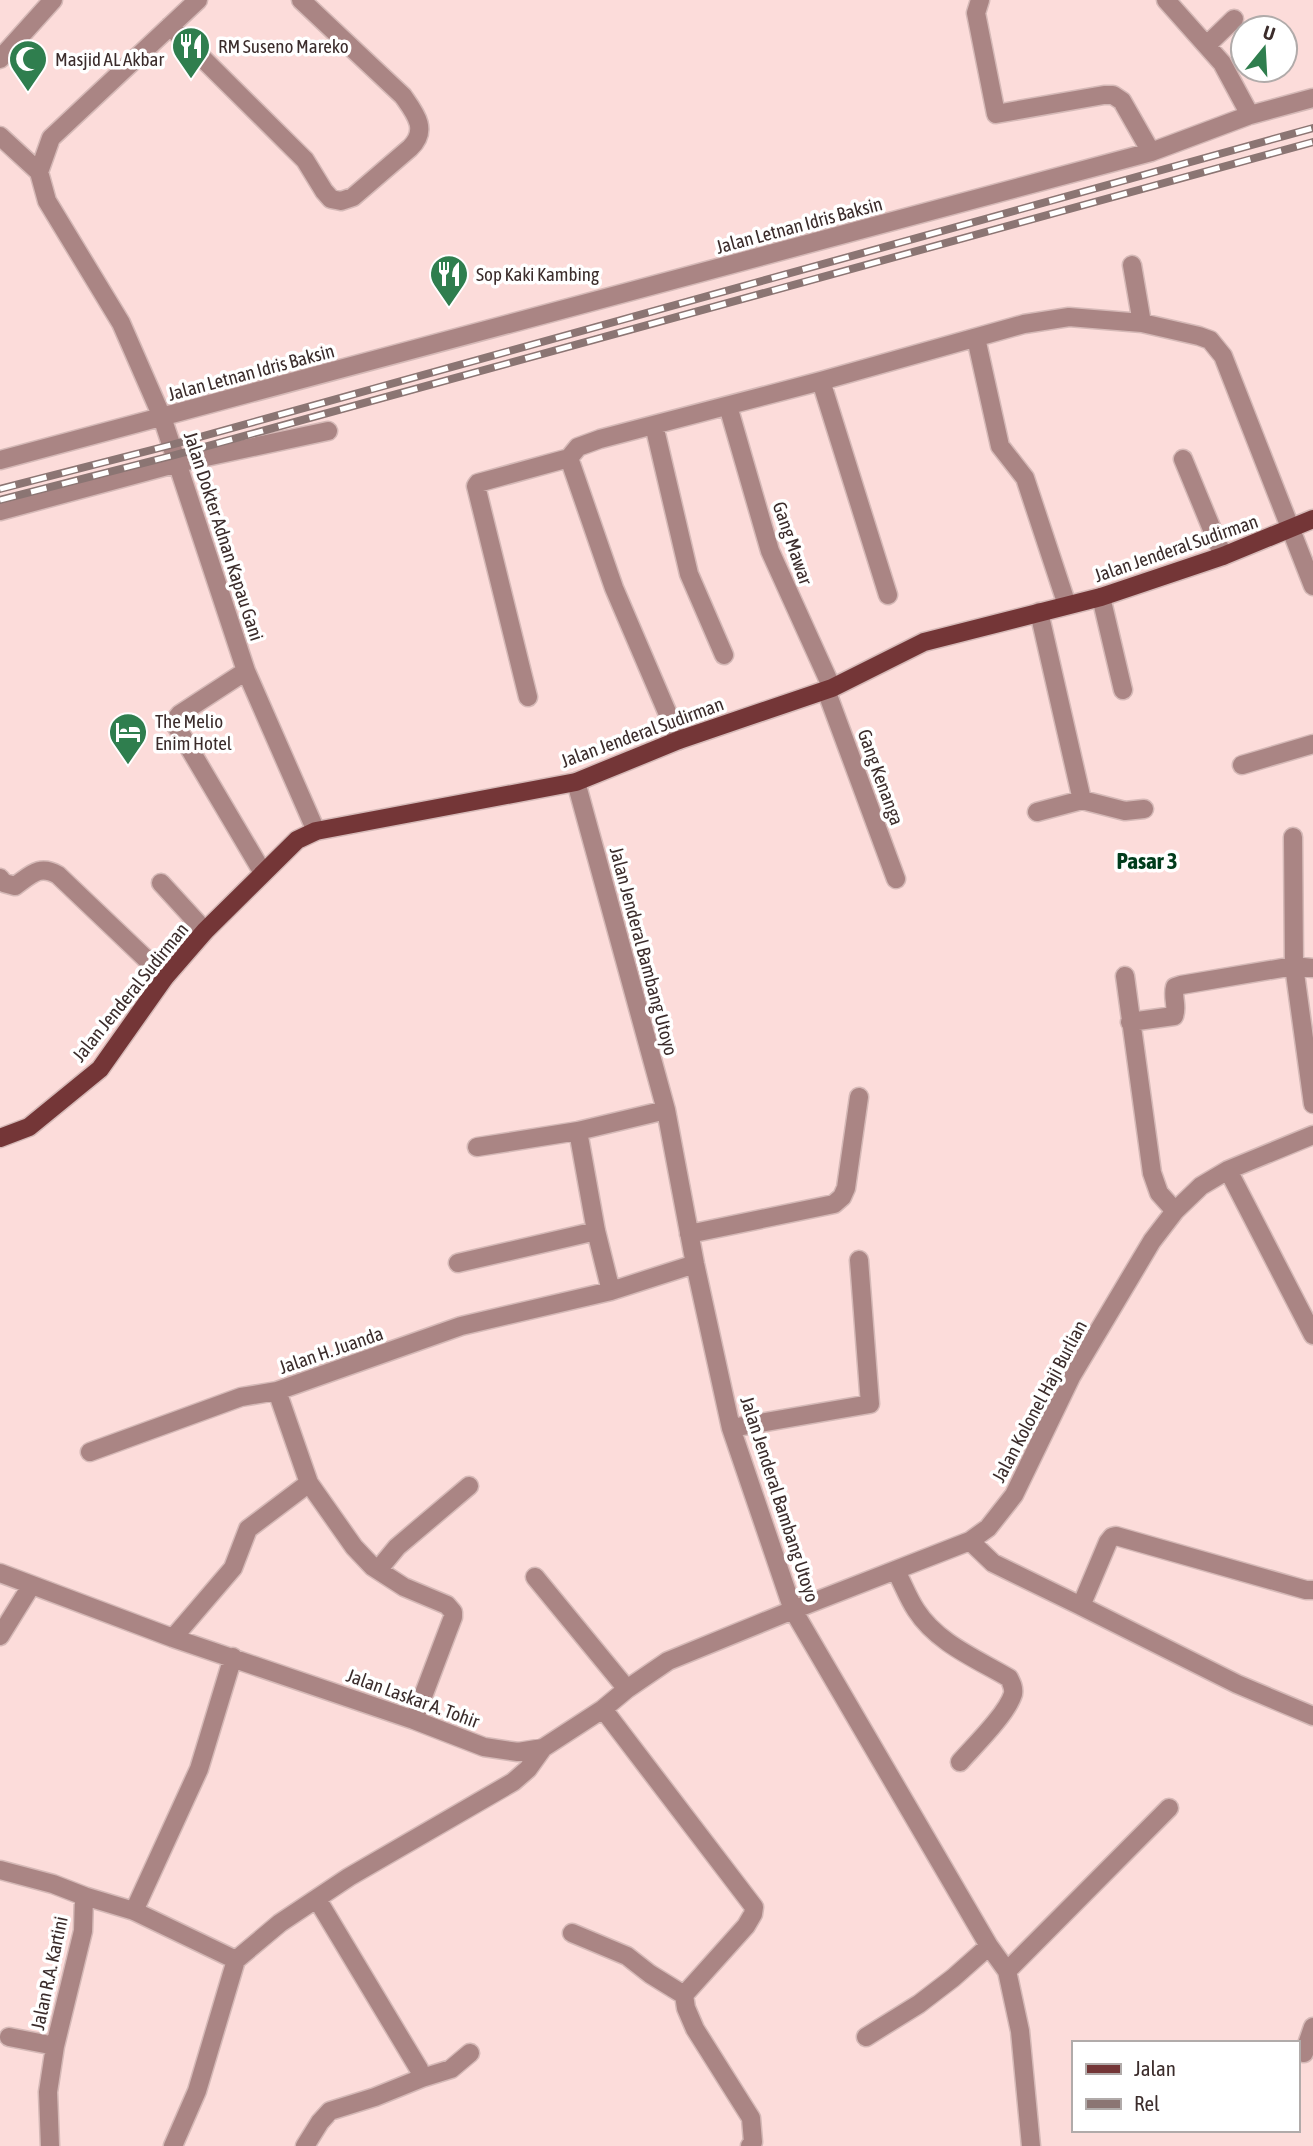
<svg xmlns="http://www.w3.org/2000/svg" width="1313" height="2146" viewBox="0 0 1313 2146" font-family="'Asap Condensed',sans-serif">
	<style>
		.lines { fill: none; stroke-linecap: round; stroke-linejoin: round }
		.minor-casing { stroke: #d5b9b7; stroke-width: 21 }
		.major-casing { stroke: #d5b9b7; stroke-width: 21 }
		.minor { stroke: #aa8584; stroke-width: 18 }
		.major { stroke: #743637; stroke-width: 18 }
		.rail-casing { stroke: #8b7573; stroke-width: 8 }
		.rail { stroke: #fff; stroke-width: 5; stroke-dasharray: 16; stroke-linecap: butt }
		.labels { text-anchor: middle; dominant-baseline: central; stroke-width: 7; stroke-linejoin: round; paint-order: stroke }
		.poi-label { font-size: 19px; fill: #3b2c2b; stroke: #fff; text-anchor: start }
		.street-label { font-size: 19px; fill: #3b2c2b; stroke: #fff }
		.quarter-label { font-size: 23px; font-weight: bold; fill: #003c1c; stroke: #fff }
	</style>
	<rect width="100%" height="100%" fill="#fcdcda"/>
	<g class="lines">
		<defs>
			<path id="minor" d="M198 0 51 138 39 172 47 201 121 323 162 417 246 671 316 831
				M980 0 976 13 996 114 1104 95H1113L1122 101 1151 152
				M1166 0 1222 63 1250 115
				M170 26 305 160 324 191 331 199 341 201 353 197 410 148C429 130 415 113 403 96L301 0
				M1207 45 1234 19
				M0 59 53 0
				M0 136 39 172
				M1132 265 1142 323
				M976 338 1000 446 1025 478 1067 605
				M821 381 888 595
				M728 406 770 551 832 688
				M654 425 689 574 724 655
				M1183 459 1223 556
				M0 460 1151 152 1250 115 1313 98
				M0 511 178 463 328 431
				M1101 597 1123 690
				M246 671 180 714 175 720V724L263 873
				M826 690 896 879
				M528 697 476 486 478 483 569 458
				M679 740 614 588 569 458 578 447 600 439 821 381 1024 324 1069 317 1142 323 1199 336 1210 340 1223 356 1313 586
				M1242 765 1313 744
				M576 782 666 1110 695 1264 731 1428 793 1610 989 1946 1007 1971 1020 2031 1031 2146
				M1082 800 1125 811 1144 809
				M1037 812 1082 800 1039 612
				M1293 837 1294 966 1313 1104
				M0 878 4 883 15 886C31 875 39 864 58 875L165 977
				M161 883 205 931
				M1125 976 1152 1173 1159 1193 1175 1211
				M1130 1022 1174 1016C1178 1007 1172 997 1175 987L1181 985 1294 966 1313 968
				M578 1131 596 1231 611 1291
				M477 1147 578 1131 666 1110
				M1228 1170 1313 1335
				M689 1234 834 1204 842 1197 846 1188 859 1097
				M458 1263 596 1231
				M277 1391 309 1483 354 1547 373 1567 404 1587 447 1605 453 1612V1617L414 1720
				M731 1428 870 1404 859 1260
				M90 1452 241 1397 277 1391 461 1326 611 1291 695 1264
				M970 1541 993 1563 1081 1606 1108 1542 1112 1537 1116 1536 1306 1590H1313
				M378 1570 397 1547 469 1486
				M896 1571C903 1584 908 1598 916 1610 937 1643 977 1659 1009 1678 1012 1684 1014 1688 1013 1694 1007 1714 974 1746 960 1762
				M0 1573 173 1638 414 1720 484 1747 518 1752 543 1748 603 1709 627 1689 668 1661 793 1610 970 1541 988 1528 1014 1495 1071 1377 1152 1241 1175 1211 1201 1186 1228 1170 1313 1135
				M535 1577 627 1689
				M1081 1606 1237 1684 1313 1716
				M0 1636 31 1586
				M173 1638 233 1568 248 1529 309 1483
				M603 1709 754 1907 753 1914 746 1926 684 1995 686 2008 695 2029 751 2118 753 2142 750 2146
				M0 1870 53 1884 84 1896 83 1931 55 2046 48 2092 50 2146
				M84 1896 134 1911 236 1960
				M134 1911 199 1769 233 1657
				M572 1933 627 1956 650 1974 684 1995
				M1007 1971 1169 1808
				M9 2037 55 2046
				M866 2037 919 2004 953 1978 989 1946
				M1304 2053 1313 2027
				M422 2078 451 2069 470 2053
				M173 2146 197 2091 236 1960 280 1923 349 1877 513 1782 528 1769 543 1748
				M305 2146 320 2122 330 2111 375 2097 422 2078 419 2069 317 1899"/>
			<path id="major" d="M0 1138 29 1127 100 1069 165 977 205 931 297 840 316 831 576 782 679 740 832 688 924 642 1101 597 1223 556 1313 519"/>
		</defs>
		<use href="#minor" class="minor-casing"/>
		<use href="#major" class="major-casing"/>
		<use href="#minor" class="minor"/>
		<use href="#major" class="major"/>
		<defs>
			<path id="rail" d="M0 489 171 445 1313 128
				M0 500 175 455 1313 142"/>
		</defs>
		<use href="#rail" class="rail-casing"/>
		<use href="#rail" class="rail"/>
	</g>
	<defs>
		<symbol id="restaurant-pin" viewBox="-11 -11 22 30"><path d="M0 17L-7.5 6A9.5 9.5 0 1 1 7.5 6Z" fill="#2f7e4e" stroke="#fff"/><path d="M-5-6h1v4h1v-4h1v4h1v-4h1v5L-1.5 .5V6h-2V.5L-5-1ZM5-6V6H3V1.5H1.5Q1.5-4 5-6Z" fill="#fff"/></symbol>
		<symbol id="mosque-pin" viewBox="-11 -11 22 30"><path d="M0 17L-7.5 6A9.5 9.5 0 1 1 7.5 6Z" fill="#2f7e4e" stroke="#fff"/><path d="M3.5-4.9A6 6 0 1 0 3.5 4.9A5 5 0 1 1 3.5-4.9Z" fill="#fff"/></symbol>
		<symbol id="hotel-pin" viewBox="-11 -11 22 30"><path d="M0 17L-7.5 6A9.5 9.5 0 1 1 7.5 6Z" fill="#2f7e4e" stroke="#fff"/><path d="M-6-4.5h1.5V1H6V5H4.5V3h-9V5H-6ZM-4 0a1.8 1.8 0 1 1 3.6 0ZM.5 0V-2.5h3Q6-2.5 6 0Z" fill="#fff"/></symbol>
	</defs>
	<g fill-rule="evenodd">
		<use href="#restaurant-pin" x="169" y="24" width="44" height="60"/>
		<use href="#mosque-pin" x="6" y="37" width="44" height="60"/>
		<use href="#restaurant-pin" x="427" y="252" width="44" height="60"/>
		<use href="#hotel-pin" x="106" y="710" width="44" height="60"/>
	</g>
	<g class="labels">
		<g class="poi-label">
			<text x="218" y="46">RM Suseno Mareko</text>
			<text x="55" y="59">Masjid AL Akbar</text>
			<text x="476" y="274">Sop Kaki Kambing</text>
			<text x="155" y="721">The Melio<tspan x="155" dy="22">Enim Hotel</tspan></text>
		</g>
		<g class="street-label">
			<text transform="translate(799 225) rotate(-15)">Jalan Letnan Idris Baksin</text>
			<text transform="translate(251 372) rotate(-15)">Jalan Letnan Idris Baksin</text>
			<text transform="translate(224 536) rotate(72)">Jalan Dokter Adnan Kapau Gani</text>
			<text transform="translate(793 543) rotate(71)">Gang Mawar</text>
			<text transform="translate(1176 548) rotate(-19)">Jalan Jenderal Sudirman</text>
			<text transform="translate(642 732) rotate(-20)">Jalan Jenderal Sudirman</text>
			<text transform="translate(881 777) rotate(70)">Gang Kenanga</text>
			<text transform="translate(644 951) rotate(75)">Jalan Jenderal Bambang Utoyo</text>
			<text transform="translate(130 992) rotate(-51)">Jalan Jenderal Sudirman</text>
			<text transform="translate(331 1350) rotate(-19)">Jalan H. Juanda</text>
			<text transform="translate(1039 1401) rotate(-62)">Jalan Kolonel Haji Burlian</text>
			<text transform="translate(780 1499) rotate(72)">Jalan Jenderal Bambang Utoyo</text>
			<text transform="translate(413 1698) rotate(20)">Jalan Laskar A. Tohir</text>
			<text transform="translate(49 1973) rotate(-78)">Jalan R.A. Kartini</text>
		</g>
		<g class="quarter-label">
			<text x="1147" y="861">Pasar 3</text>
		</g>
	</g>
	<rect x="1072" y="2041" width="228" height="91" fill="#ffffff" stroke="#b1abaa" stroke-width="2"/>
	<rect x="1086" y="2064" width="35" height="10" fill="#743637" stroke="#b1abaa" stroke-width="2"/>
	<text x="1134" y="2076" font-size="21" fill="#3b2c2b">Jalan</text>
	<rect x="1086" y="2099" width="35" height="10" fill="#8b7573" stroke="#b1abaa" stroke-width="2"/>
	<text x="1134" y="2111" font-size="21" fill="#3b2c2b">Rel</text>
	<g transform="translate(1264 49) rotate(18)"><circle r="33" fill="#ffffff" stroke="#b1abaa" stroke-width="2"/>
	<path d="M0-5L12 26L0 18L-12 26Z" fill="#2f7e4e"/>
	<text y="-10" font-size="19" font-weight="bold" text-anchor="middle" fill="#3b2c2b">U</text>
	</g>
</svg>
